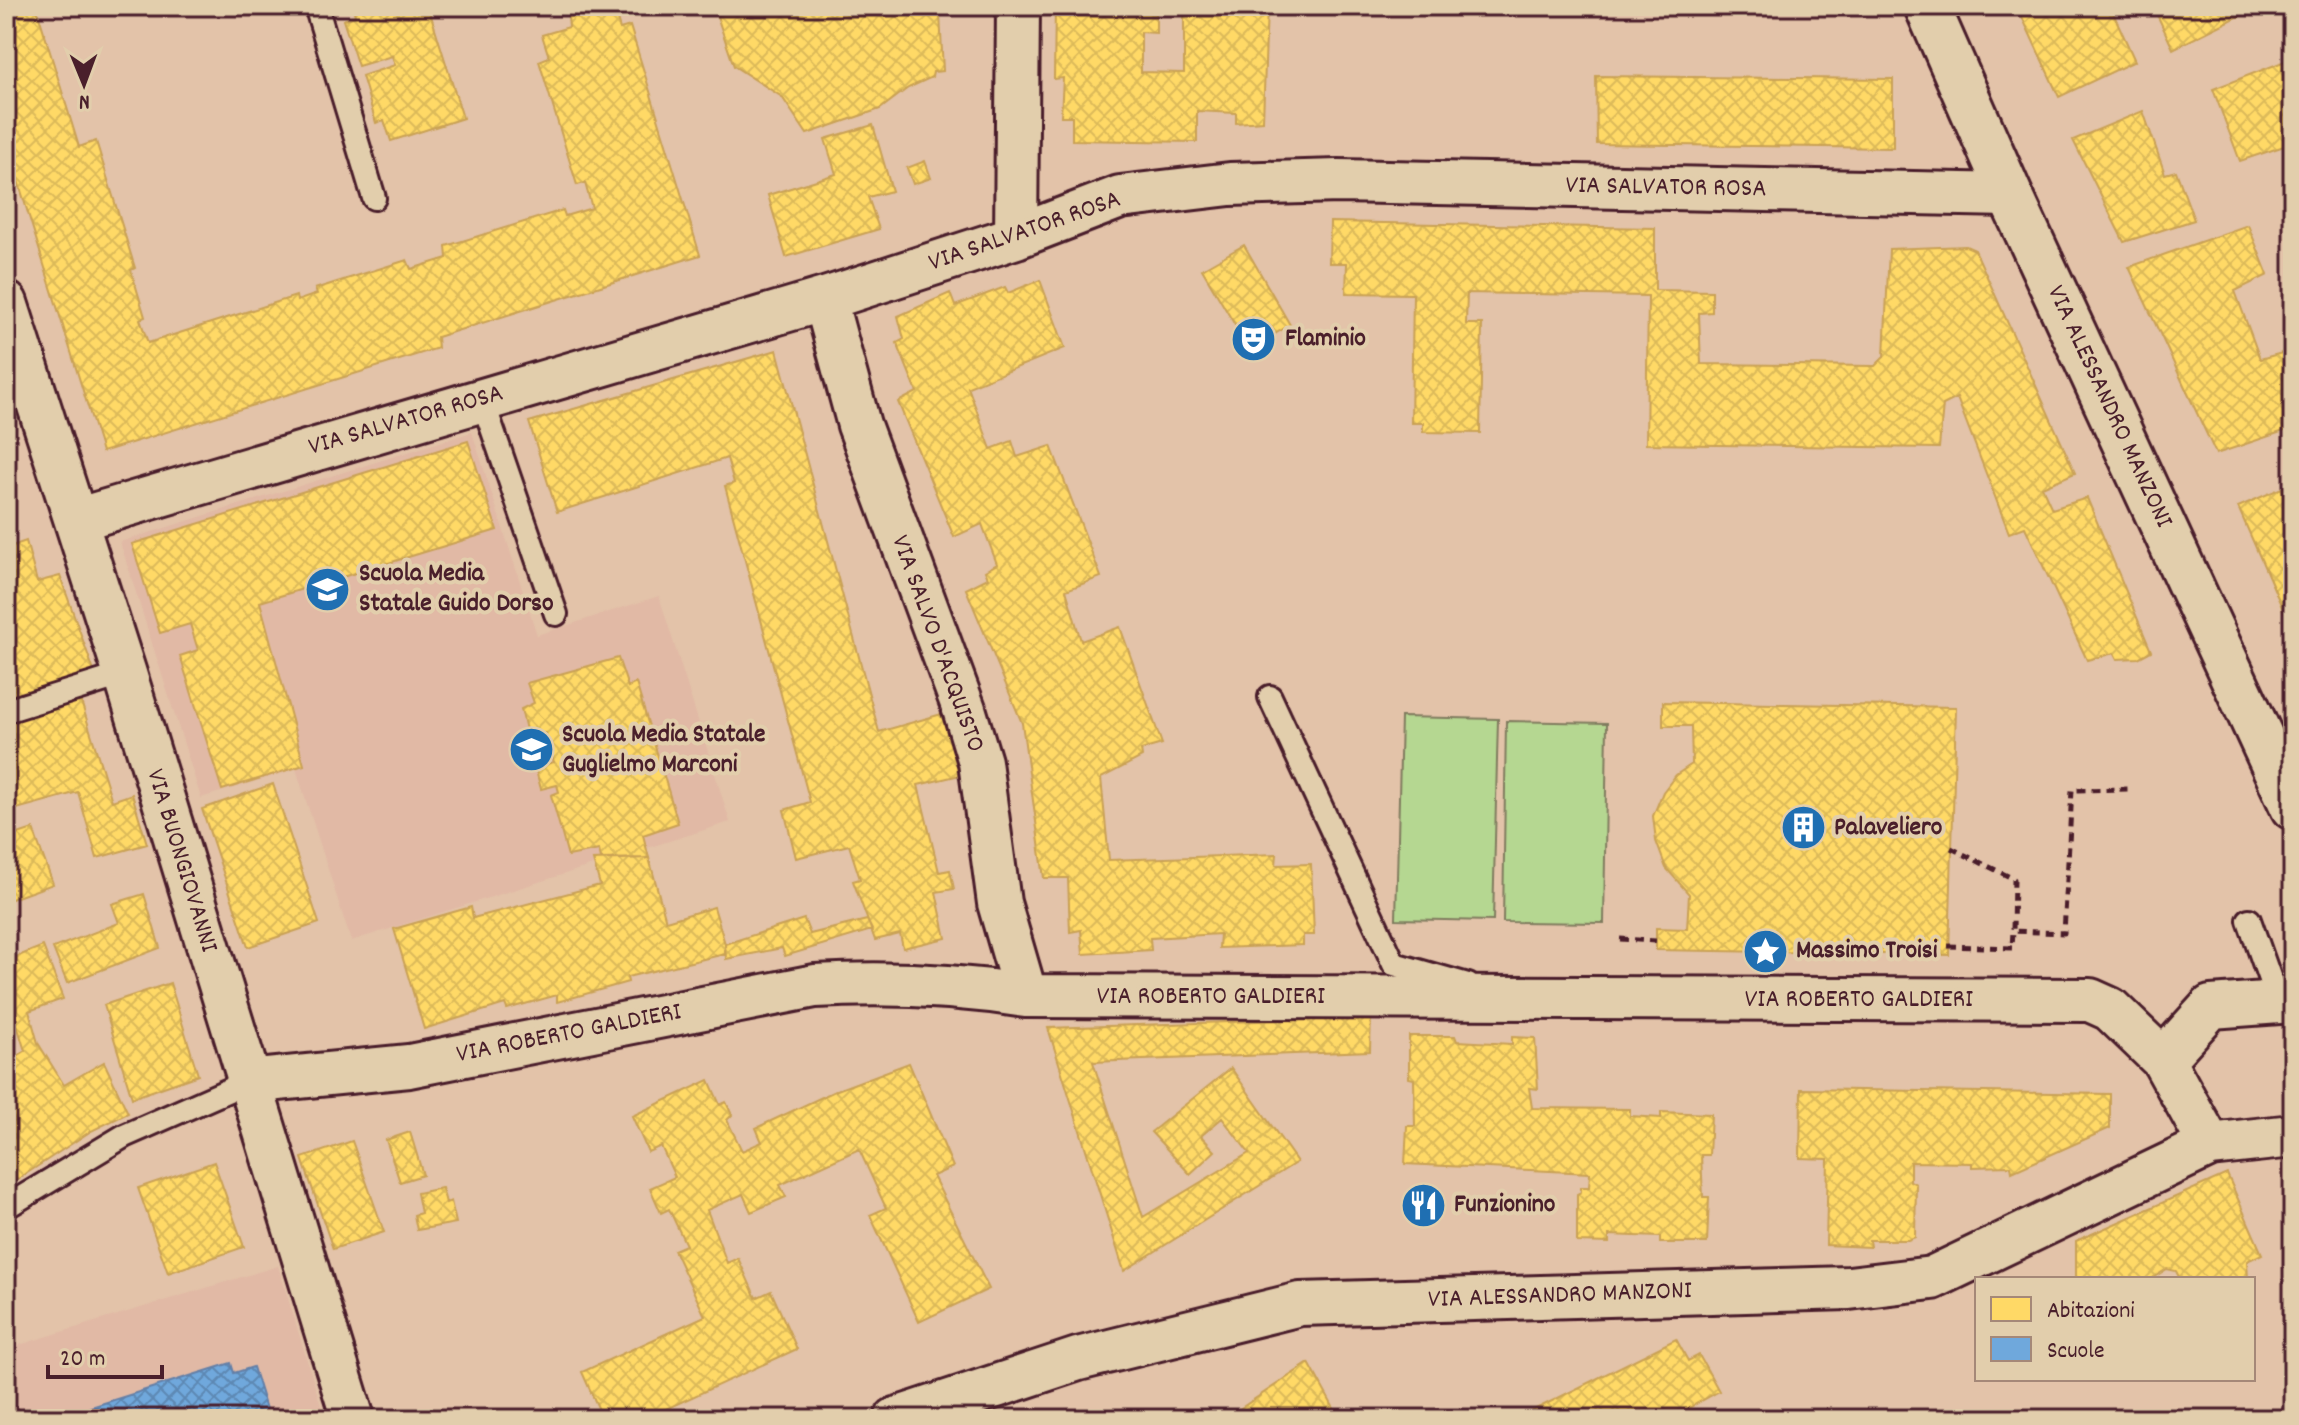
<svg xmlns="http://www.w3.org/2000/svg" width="2299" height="1425" viewBox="0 0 2299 1425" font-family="Dekko,sans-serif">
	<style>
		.built { fill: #e1b9a5 }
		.grass { fill: #b5d791; stroke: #807b5e; stroke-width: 2 }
		.homes { fill: url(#homes-cross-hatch); stroke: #c9a154; stroke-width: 2 }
		.schools { fill: url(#schools-cross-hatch); stroke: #647fa7; stroke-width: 2 }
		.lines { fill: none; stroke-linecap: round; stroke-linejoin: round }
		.lane-casing { stroke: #4a1f2b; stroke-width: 28 }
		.street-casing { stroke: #4a1f2b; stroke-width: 48 }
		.secondary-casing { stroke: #4a1f2b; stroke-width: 50 }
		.path { stroke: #4a1f2b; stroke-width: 5; stroke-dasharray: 8 6; stroke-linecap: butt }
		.lane { stroke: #e2ceac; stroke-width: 22 }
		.street { stroke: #e2ceac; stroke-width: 42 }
		.secondary { stroke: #e2ceac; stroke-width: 44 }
		.labels { text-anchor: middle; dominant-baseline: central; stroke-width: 8; stroke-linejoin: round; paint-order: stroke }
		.street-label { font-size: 26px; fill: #4a1f2b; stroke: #e2ceac }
		.poi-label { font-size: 26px; font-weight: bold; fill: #4a1f2b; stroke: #e2ceac; text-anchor: start }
	</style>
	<defs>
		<pattern id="homes-cross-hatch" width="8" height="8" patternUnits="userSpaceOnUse" patternTransform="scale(2)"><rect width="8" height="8" fill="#ffd966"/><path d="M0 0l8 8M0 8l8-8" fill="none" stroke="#dcba59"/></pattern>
		<pattern id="schools-cross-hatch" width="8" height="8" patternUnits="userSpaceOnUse" patternTransform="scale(2)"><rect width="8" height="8" fill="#6fa8dc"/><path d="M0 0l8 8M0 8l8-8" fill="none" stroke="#5d88b3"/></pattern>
	</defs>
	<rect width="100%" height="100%" fill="#e3c3a9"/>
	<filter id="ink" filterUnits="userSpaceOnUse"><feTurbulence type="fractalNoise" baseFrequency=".0125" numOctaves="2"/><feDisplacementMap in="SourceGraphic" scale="16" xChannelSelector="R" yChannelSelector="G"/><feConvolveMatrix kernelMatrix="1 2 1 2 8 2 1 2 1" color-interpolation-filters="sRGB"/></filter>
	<g filter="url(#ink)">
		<path class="built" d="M472 432 537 635 659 596 730 822 351 941 296 769 201 798 120 542Z
			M278 1266 325 1419H6V1349Z"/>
		<path class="grass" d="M1401 717 1498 719 1493 921 1396 919Z
			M1506 721 1607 723 1604 923 1503 922Z"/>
		<path class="homes" d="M6 6H36L79 147 96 141 135 268 131 270 145 317 140 319 148 343 296 296 297 301 317 294 315 289 407 260 411 269 447 258 446 246 563 210 565 216 592 208 585 183 577 185 539 61 549 57 542 35 569 27 568 17 603 6H613L620 29 630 26 700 255 437 337 438 348 102 452 6 142Z
			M353 6H428L463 118 391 141 384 120 376 123 362 76 395 65 392 56 358 66 343 20 355 16Z
			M742 6H929L933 15 940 14 943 71 933 72 932 77 908 88 880 109 807 134 782 97 734 66 717 16Z
			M1055 6H1156V33L1141 32V72L1184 73V6H1267L1263 121 1236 123V113L1197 111V142L1072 140V116H1061L1063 78 1054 79Z
			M2017 6H2110L2135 61 2059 97Z
			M2153 6H2273L2239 16 2173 49Z
			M2293 58V143L2240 161 2213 89Z
			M1596 76 1893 79V148L1597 144Z
			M2143 111 2165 174 2176 171 2194 220 2124 242 2073 140Z
			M873 125 892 191 868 197 879 229 786 257 768 195 836 174 825 139Z
			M925 161 931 178 913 184 907 168Z
			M1330 222 1655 228V290L1712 291V312L1699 313 1701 364 1875 366 1884 357 1889 249 1966 246 1975 250 2075 473 2042 487 2052 509 2087 498 2151 651 2138 658 2117 659 2114 653 2087 660 2025 527 2009 533 1957 398 1943 405 1939 448 1646 444 1648 296 1467 293 1466 324H1482L1480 433 1423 432V423H1411L1413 294 1346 293 1347 263H1329Z
			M2248 225 2268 275 2235 291 2260 359 2293 350V428L2216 454 2129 267Z
			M1244 245 1290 325 1249 349 1202 269Z
			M1040 280 1065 348 968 387 991 449 1012 441 1017 457 1051 446 1101 577 1066 590 1081 641 1120 627 1162 744 1141 750 1142 757 1101 778 1109 860 1277 854 1276 865 1311 864 1314 935H1303V945L1219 948 1220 934 1150 938 1151 950 1083 954 1081 930 1070 932 1068 878H1044L1022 723 966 589 988 578 985 571 997 564 982 524 954 537 898 402 917 392 897 343 904 339 898 316 950 293 955 306 1005 287 1008 293Z
			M777 350 879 732 945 713 960 775 918 785 939 872 950 870 954 889 936 892 946 938 903 948 900 934 875 940 853 881 860 879 849 845 796 858 784 810 810 802 725 486 734 483 727 458 557 512 529 422Z
			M468 441 497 530 260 602 304 765 222 790 180 656 198 650 190 624 160 633 132 544Z
			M2293 483V632L2238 507Z
			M26 541 37 582 60 576 96 677 6 702V548Z
			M618 658 628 687 636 683 678 823 643 835 649 858 601 859 599 850 568 856 551 795 559 792 557 785 541 789 535 767 554 762 545 733 528 738 521 709 534 703 527 683Z
			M80 698 112 801 132 794 147 844 97 858 78 792 6 812V718Z
			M1663 702 1956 707 1949 955 1656 950V928L1687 929 1689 894 1666 868 1656 841 1653 816 1663 792 1676 775 1692 764 1691 726H1663Z
			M273 784 319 923 248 947 202 809Z
			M33 829 53 884 6 901V838Z
			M649 858 666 921 714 907 725 944V954L627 977 628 982 557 1002V995L507 1009 505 1004 424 1029 394 929 471 907 473 918 600 885 593 860Z
			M144 894 160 948 67 983 53 948 119 923 112 904Z
			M804 919 810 934 867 920 872 930 785 956 782 948 726 959 725 944Z
			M43 946 63 999 29 1011 38 1043 64 1085 104 1062 128 1113 91 1131 6 1187V1063L25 1051 10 1002 6 1003V961Z
			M170 983 198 1075 132 1098 104 1005Z
			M1371 1013 1370 1051 1093 1062 1143 1217 1249 1153 1222 1118 1201 1136 1215 1151 1190 1174 1151 1132 1231 1068 1297 1162 1124 1271 1048 1028 1315 1019Z
			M1409 1036H1455L1457 1041 1512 1044V1037L1535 1038 1538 1089 1529 1088 1532 1108 1630 1109V1116L1661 1118V1112L1711 1114 1709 1155H1701L1703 1197H1709L1707 1243H1660V1237L1609 1235V1243L1577 1242V1194L1581 1192V1187H1589L1590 1173 1405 1164 1407 1126H1415L1414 1079 1409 1078Z
			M909 1063 953 1167 933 1176 989 1289 919 1322 870 1215 886 1208 859 1149 780 1185 786 1197 751 1212 743 1194 707 1210 727 1263 738 1258 756 1298 771 1291 797 1349 644 1419H603L582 1372 705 1316 674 1250 686 1245 669 1209 661 1213 650 1188 675 1177 661 1146 648 1152 632 1116 709 1080 720 1105 726 1102 732 1115 727 1120 742 1151 762 1142 756 1128 837 1090Z
			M1801 1089 2110 1094V1128L2012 1172 2011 1166 1972 1167V1163L1910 1162V1181L1916 1184 1915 1237 1908 1240H1869L1870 1247 1826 1245 1828 1159 1800 1158Z
			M410 1132 423 1175 400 1182 386 1140Z
			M352 1141 384 1232 333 1249 302 1158Z
			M214 1162 244 1247 168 1273 138 1188Z
			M2227 1174 2262 1254 2247 1261 2248 1279H2180L2176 1271 2167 1269 2151 1279H2076V1241Z
			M442 1188 446 1203 451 1201 456 1223 417 1230 414 1215 421 1213 417 1193Z
			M1676 1339 1688 1361 1699 1355 1719 1391 1669 1419H1516Z
			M1309 1363 1337 1414 1332 1419H1235L1232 1414Z"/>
		<path class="schools" d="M231 1363 234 1373 253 1367 269 1419H53Z"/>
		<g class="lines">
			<defs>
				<path id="lane" d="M316 6 374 198
					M482 399 556 614
					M1270 697 1394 964 1468 985
					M6 711 125 674
					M2249 920 2278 1002
					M6 1207 124 1136 247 1082"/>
				<path id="street" d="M1016 237 1018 6
					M825 299 859 425 964 709 980 762 999 903 1026 996
					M6 303 125 674 353 1419
					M76 520 825 299 1016 237 1120 197 1230 184 1339 181 2010 195
					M247 1082 409 1066 815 986C886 982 956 985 1026 996L2090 1000 2110 1009 2163 1060
					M2210 1145 2163 1060 2211 1007 2293 1001
					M896 1419 1078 1359 1300 1304 1849 1288 1932 1278 2210 1145 2293 1136"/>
				<path id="secondary" d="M1927 6 2010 195 2293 807"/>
			</defs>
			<use href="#lane" class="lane-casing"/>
			<use href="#street" class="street-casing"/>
			<use href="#secondary" class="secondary-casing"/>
			<path class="path" d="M1951 848 2014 879 2013 931 2064 933 2072 790 2128 789
				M1620 939 1656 941
				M1948 946 2012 948 2013 931"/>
			<use href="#lane" class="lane"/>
			<use href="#street" class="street"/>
			<use href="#secondary" class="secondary"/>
		</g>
	</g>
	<defs>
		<symbol id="theatre-disc" viewBox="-11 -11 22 22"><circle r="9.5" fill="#1f6fb2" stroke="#e2ceac"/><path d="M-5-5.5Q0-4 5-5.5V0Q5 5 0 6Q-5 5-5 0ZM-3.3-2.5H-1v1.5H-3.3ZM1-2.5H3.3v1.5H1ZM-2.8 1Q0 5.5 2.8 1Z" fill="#fff"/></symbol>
		<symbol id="school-disc" viewBox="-11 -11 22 22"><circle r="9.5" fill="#1f6fb2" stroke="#e2ceac"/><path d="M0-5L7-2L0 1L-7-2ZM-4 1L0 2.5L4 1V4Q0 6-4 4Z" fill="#fff"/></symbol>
		<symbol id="building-disc" viewBox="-11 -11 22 22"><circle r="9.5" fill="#1f6fb2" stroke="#e2ceac"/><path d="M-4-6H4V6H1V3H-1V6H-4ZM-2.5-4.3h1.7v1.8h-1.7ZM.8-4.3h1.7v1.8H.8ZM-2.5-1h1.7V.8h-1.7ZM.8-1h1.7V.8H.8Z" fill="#fff"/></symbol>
		<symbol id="sight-disc" viewBox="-11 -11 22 22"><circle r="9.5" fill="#1f6fb2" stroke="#e2ceac"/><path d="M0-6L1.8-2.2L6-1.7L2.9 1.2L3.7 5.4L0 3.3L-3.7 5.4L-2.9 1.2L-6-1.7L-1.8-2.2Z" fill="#fff"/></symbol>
		<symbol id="restaurant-disc" viewBox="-11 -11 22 22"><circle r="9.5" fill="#1f6fb2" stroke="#e2ceac"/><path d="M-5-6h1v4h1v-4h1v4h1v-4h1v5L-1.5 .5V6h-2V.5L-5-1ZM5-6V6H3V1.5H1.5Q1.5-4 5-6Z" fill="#fff"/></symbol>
	</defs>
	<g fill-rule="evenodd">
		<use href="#theatre-disc" x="1228" y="314" width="51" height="51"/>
		<use href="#school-disc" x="302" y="564" width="51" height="51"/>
		<use href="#school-disc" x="506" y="724" width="51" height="51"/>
		<use href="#building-disc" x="1778" y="802" width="51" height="51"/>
		<use href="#sight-disc" x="1740" y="926" width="51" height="51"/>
		<use href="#restaurant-disc" x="1398" y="1180" width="51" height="51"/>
	</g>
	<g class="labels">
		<g class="street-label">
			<text transform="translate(1666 188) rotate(1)">VIA SALVATOR ROSA</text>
			<text transform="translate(1025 232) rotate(-19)">VIA SALVATOR ROSA</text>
			<text transform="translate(2109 407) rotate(65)">VIA ALESSANDRO MANZONI</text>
			<text transform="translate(406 421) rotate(-16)">VIA SALVATOR ROSA</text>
			<text transform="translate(937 644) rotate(70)">VIA SALVO D'ACQUISTO</text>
			<text transform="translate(181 861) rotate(73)">VIA BUONGIOVANNI</text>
			<text x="1211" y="997">VIA ROBERTO GALDIERI</text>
			<text x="1859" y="1000">VIA ROBERTO GALDIERI</text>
			<text transform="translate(569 1034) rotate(-11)">VIA ROBERTO GALDIERI</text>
			<text transform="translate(1560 1296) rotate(-2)">VIA ALESSANDRO MANZONI</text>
		</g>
		<g class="poi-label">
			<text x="1285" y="339">Flaminio</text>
			<text x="359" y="574">Scuola Media<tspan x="359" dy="30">Statale Guido Dorso</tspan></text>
			<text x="562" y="735">Scuola Media Statale<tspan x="562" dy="30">Guglielmo Marconi</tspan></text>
			<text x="1834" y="828">Palaveliero</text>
			<text x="1796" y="951">Massimo Troisi</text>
			<text x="1454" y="1205">Funzionino</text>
		</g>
	</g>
	<rect width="2299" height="1425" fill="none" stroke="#e2ceac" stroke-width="32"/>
	<rect x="16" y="16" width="2267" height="1393" fill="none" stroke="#4a1f2b" stroke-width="3" filter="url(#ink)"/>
	<rect x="1975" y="1277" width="280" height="104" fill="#e2ceac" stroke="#a58878" stroke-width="2"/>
	<rect x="1991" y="1297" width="40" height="24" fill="#ffd966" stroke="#a58878" stroke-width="2"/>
	<text x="2047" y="1317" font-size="24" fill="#4a1f2b">Abitazioni</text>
	<rect x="1991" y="1337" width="40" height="24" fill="#6fa8dc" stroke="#a58878" stroke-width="2"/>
	<text x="2047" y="1357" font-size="24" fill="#4a1f2b">Scuole</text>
	<g transform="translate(84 84) rotate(179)" stroke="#e2ceac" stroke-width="6" paint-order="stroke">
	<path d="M0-6L14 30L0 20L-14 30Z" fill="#4a1f2b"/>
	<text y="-12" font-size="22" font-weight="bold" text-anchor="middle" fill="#4a1f2b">N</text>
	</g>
	<path d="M48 1365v12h114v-12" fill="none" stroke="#4a1f2b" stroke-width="4"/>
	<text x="60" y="1365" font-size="24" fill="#4a1f2b" stroke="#e2ceac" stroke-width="6" paint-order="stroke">20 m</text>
</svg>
